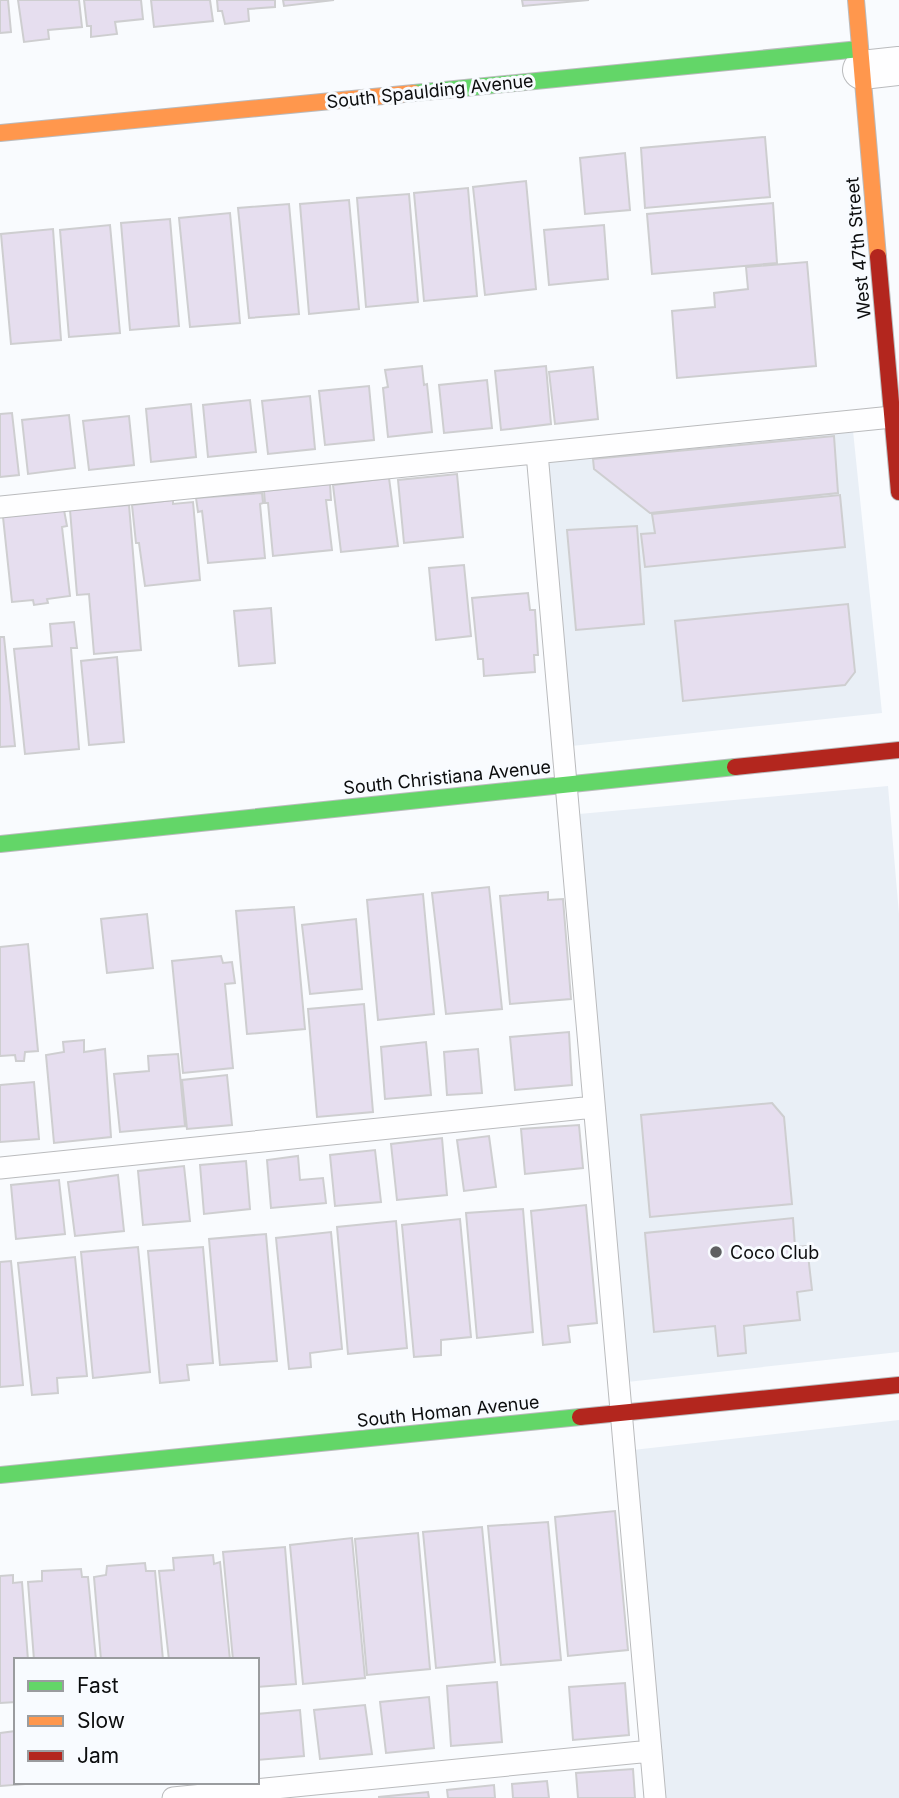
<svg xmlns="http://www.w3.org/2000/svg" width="899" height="1798" viewBox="0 0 899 1798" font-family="Inter,sans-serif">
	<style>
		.built { fill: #e9eff6 }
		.building { fill: #e6deef; stroke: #ceced0; stroke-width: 2 }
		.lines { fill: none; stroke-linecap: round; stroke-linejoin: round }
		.lane-casing { stroke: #babbbd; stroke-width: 23 }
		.street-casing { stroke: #babbbd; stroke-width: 40 }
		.fast-casing { stroke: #babbbd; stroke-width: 18 }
		.slow-casing { stroke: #babbbd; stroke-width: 18 }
		.jam-casing { stroke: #babbbd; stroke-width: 18 }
		.lane { stroke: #fefeff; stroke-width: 21 }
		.street { stroke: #fefeff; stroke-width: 38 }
		.fast { stroke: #63d668; stroke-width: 16 }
		.slow { stroke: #ff974d; stroke-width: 16 }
		.jam { stroke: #b3261e; stroke-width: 16 }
		.poi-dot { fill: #5f6062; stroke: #f8fbff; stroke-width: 2.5 }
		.labels { text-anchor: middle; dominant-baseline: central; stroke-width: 6; stroke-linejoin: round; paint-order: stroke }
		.street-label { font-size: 18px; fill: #0c0d0e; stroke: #f8fbff }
		.poi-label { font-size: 18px; fill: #0c0d0e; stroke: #f8fbff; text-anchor: start }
	</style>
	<rect width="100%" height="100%" fill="#f9fbfe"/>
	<path class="built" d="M852 421 882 713 562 747 537 453Z
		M888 786 899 914V1352L618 1383 568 815Z
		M899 1420V1798H655L624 1451Z"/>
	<path class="building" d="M0 0H8L11 32 0 33Z
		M18 0H79L82 27 48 30 49 39 24 42Z
		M84 0H141L143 19 115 22 117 34 91 37V26H87Z
		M151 0H210L213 21 154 27Z
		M217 0H275V7L248 9 249 21 225 24 222 11H218Z
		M283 0H334L284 6Z
		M522 0H589L523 6Z
		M765 137 770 197 645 208 641 148Z
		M625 153 630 210 585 214 580 158Z
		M526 181 536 289 485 295 473 187Z
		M468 188 477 296 424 301 414 193Z
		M409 194 418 302 366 307 357 198Z
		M349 200 359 309 309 314 300 204Z
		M773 203 777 263 652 274 647 214Z
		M289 204 299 314 249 318 238 208Z
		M230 213 240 323 190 327 179 218Z
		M170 219 179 326 130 330 121 223Z
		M110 225 120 333 69 337 60 230Z
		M604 225 608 279 549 285 544 230Z
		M53 229 61 340 11 344 1 234Z
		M807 262 816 366 677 378 672 311 715 307 714 293 748 289 746 267Z
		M422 366 424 385 427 384 432 432 388 437 383 388 388 387 385 370Z
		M546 366 551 424 501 430 495 371Z
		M593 367 598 419 555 424 549 372Z
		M487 380 492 428 444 433 439 385Z
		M369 386 374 440 325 445 319 391Z
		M310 396 315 449 268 454 262 401Z
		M250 400 256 452 208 457 203 405Z
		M191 404 196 457 151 462 146 409Z
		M12 413 19 475 0 477V414Z
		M69 415 75 468 28 474 22 420Z
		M129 416 134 465 89 470 83 421Z
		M834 436 838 493 650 513 594 469 593 459Z
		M457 474 463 537 404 543 398 480Z
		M389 478 398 546 341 552 333 485Z
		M330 484 331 500H326L332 550 273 556 268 503H265L264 491Z
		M262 493 263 503 260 504 265 558 208 563 202 511 198 512 196 498Z
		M840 495 845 547 645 567 641 534 655 533 652 514Z
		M173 500V504L193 502 200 580 145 586 139 543H136L132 505Z
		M129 505 141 650 94 654 89 594 77 595 70 510Z
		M64 510 67 526 62 527 70 596 47 599 48 603 34 605 33 600 12 602 3 517Z
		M637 526 644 624 576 630 567 530Z
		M464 565 471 636 436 640 429 568Z
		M528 593 530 610H535L538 655H534L535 672 484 676 483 659H478L472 598Z
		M848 604 855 672 845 685 683 701 675 621Z
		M271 608 275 663 239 666 234 611Z
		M74 622 77 648H71L79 749 25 754 14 649 52 646 50 624Z
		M0 637H4L15 746 0 747Z
		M117 657 124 742 89 745 81 661Z
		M489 887 502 1009 446 1014 432 893Z
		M548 892V900L563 899 571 999 510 1004 500 896Z
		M423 894 434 1014 378 1020 367 900Z
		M294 907 305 1029 247 1034 236 911Z
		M147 914 153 968 107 973 101 919Z
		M356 919 362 989 310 994 302 925Z
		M28 944 38 1051 25 1052 24 1061H16L15 1055 0 1056V947Z
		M221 956 223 963 232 962 235 983 225 984 233 1068 183 1073 172 961Z
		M364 1004 373 1112 317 1117 308 1009Z
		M569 1032 572 1085 515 1090 510 1037Z
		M84 1040V1052L105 1049 111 1137 54 1143 46 1055 64 1052 63 1042Z
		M426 1042 431 1095 385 1099 381 1047Z
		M478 1049 482 1093 447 1095 444 1052Z
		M178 1054 185 1126 120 1132 114 1074 149 1071 148 1056Z
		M227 1075 232 1125 187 1129 182 1080Z
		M34 1082 39 1139 0 1142V1085Z
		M772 1103 784 1117 792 1204 650 1217 641 1115Z
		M579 1125 583 1168 525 1174 521 1129Z
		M489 1136 496 1187 464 1191 457 1140Z
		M442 1138 447 1195 397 1200 391 1144Z
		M375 1150 381 1202 335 1206 330 1155Z
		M298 1156 300 1180 323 1178 326 1203 271 1208 267 1160Z
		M246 1161 250 1209 204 1214 200 1165Z
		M184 1166 190 1221 143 1225 138 1171Z
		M118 1175 124 1231 75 1236 68 1182Z
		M59 1180 65 1234 16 1239 11 1185Z
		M586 1205 597 1323 568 1326 570 1342 543 1345 531 1211Z
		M523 1209 533 1332 477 1338 466 1213Z
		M793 1218 795 1247 807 1246 812 1290 797 1292 800 1320 744 1326 746 1353 718 1356 715 1326 654 1332 645 1233Z
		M460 1219 471 1337 441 1340V1355L414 1357 402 1225Z
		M396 1221 407 1348 348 1354 337 1227Z
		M331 1232 342 1349 310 1353 311 1367 289 1369 276 1238Z
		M266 1234 277 1361 220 1365 209 1239Z
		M138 1247 150 1372 93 1378 81 1252Z
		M203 1247 213 1363 187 1365 189 1380 160 1383 148 1251Z
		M75 1257 87 1376 57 1378 58 1393 32 1395 18 1263Z
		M11 1261 23 1385 0 1387V1262Z
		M615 1511 628 1650 568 1656 555 1517Z
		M548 1522 561 1660 501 1665 488 1526Z
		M482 1527 495 1662 436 1668 423 1532Z
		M418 1533 430 1669 367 1675 355 1539Z
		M352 1538 365 1678 303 1684 290 1545Z
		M285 1547 296 1684 257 1687V1660H233L223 1552Z
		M213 1555 214 1564 220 1562 230 1660H169L159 1571 174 1570 173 1558Z
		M145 1563 146 1571H155L163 1660H101L94 1577 106 1575 107 1566Z
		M81 1569 82 1577H88L96 1660H34L28 1582 42 1581V1571Z
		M13 1575V1583L22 1582 28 1660H16V1702L0 1703V1576Z
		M497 1682 502 1742 451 1746 447 1686Z
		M625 1683 629 1735 573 1740 569 1687Z
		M429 1697 434 1748 386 1753 380 1702Z
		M365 1705 372 1754 320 1759 314 1710Z
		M300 1710 304 1756 257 1760V1714Z
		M16 1731V1782L38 1783 0 1786V1733Z
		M633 1769 635 1798H578L576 1773Z
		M547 1781 549 1798H513L512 1784Z
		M494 1785 495 1798H448L447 1790Z
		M428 1792 429 1798H379V1797Z"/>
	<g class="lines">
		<defs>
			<path id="lane" d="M537 453 655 1798
				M0 507 892 417
				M0 1168 594 1107
				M173 1798 651 1751"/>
			<path id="street" d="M862 70 899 66"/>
			<path id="fast" d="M414 93 860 49
				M0 844 735 767
				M0 1475 580 1417"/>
			<path id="slow" d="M856 0 878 257
				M0 133 414 93"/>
			<path id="jam" d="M878 257 899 492
				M735 767 899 750
				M580 1417 899 1385"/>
		</defs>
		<use href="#lane" class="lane-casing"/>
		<use href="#street" class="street-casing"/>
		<use href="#fast" class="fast-casing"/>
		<use href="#slow" class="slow-casing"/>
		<use href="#jam" class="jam-casing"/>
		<use href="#lane" class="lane"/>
		<use href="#street" class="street"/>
		<use href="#fast" class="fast"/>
		<use href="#slow" class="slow"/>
		<use href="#jam" class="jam"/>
	</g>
	<circle class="poi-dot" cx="716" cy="1252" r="7"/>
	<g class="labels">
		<g class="street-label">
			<text transform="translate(430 91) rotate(-6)">South Spaulding Avenue</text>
			<text transform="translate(858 248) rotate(-95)">West 47th Street</text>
			<text transform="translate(447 777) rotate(-6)">South Christiana Avenue</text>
			<text transform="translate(448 1411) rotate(-6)">South Homan Avenue</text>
		</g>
		<g class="poi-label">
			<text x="730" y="1252">Coco Club</text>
		</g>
	</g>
	<rect x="14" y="1658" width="245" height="126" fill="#f8fbff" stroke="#9a9c9f" stroke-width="2"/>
	<rect x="28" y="1681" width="35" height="10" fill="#63d668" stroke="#9a9c9f" stroke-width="2"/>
	<text x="77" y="1693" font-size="21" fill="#0c0d0e">Fast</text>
	<rect x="28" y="1716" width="35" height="10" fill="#ff974d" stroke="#9a9c9f" stroke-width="2"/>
	<text x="77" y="1728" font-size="21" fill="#0c0d0e">Slow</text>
	<rect x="28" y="1751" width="35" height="10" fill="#b3261e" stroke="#9a9c9f" stroke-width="2"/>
	<text x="77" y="1763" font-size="21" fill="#0c0d0e">Jam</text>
</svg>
